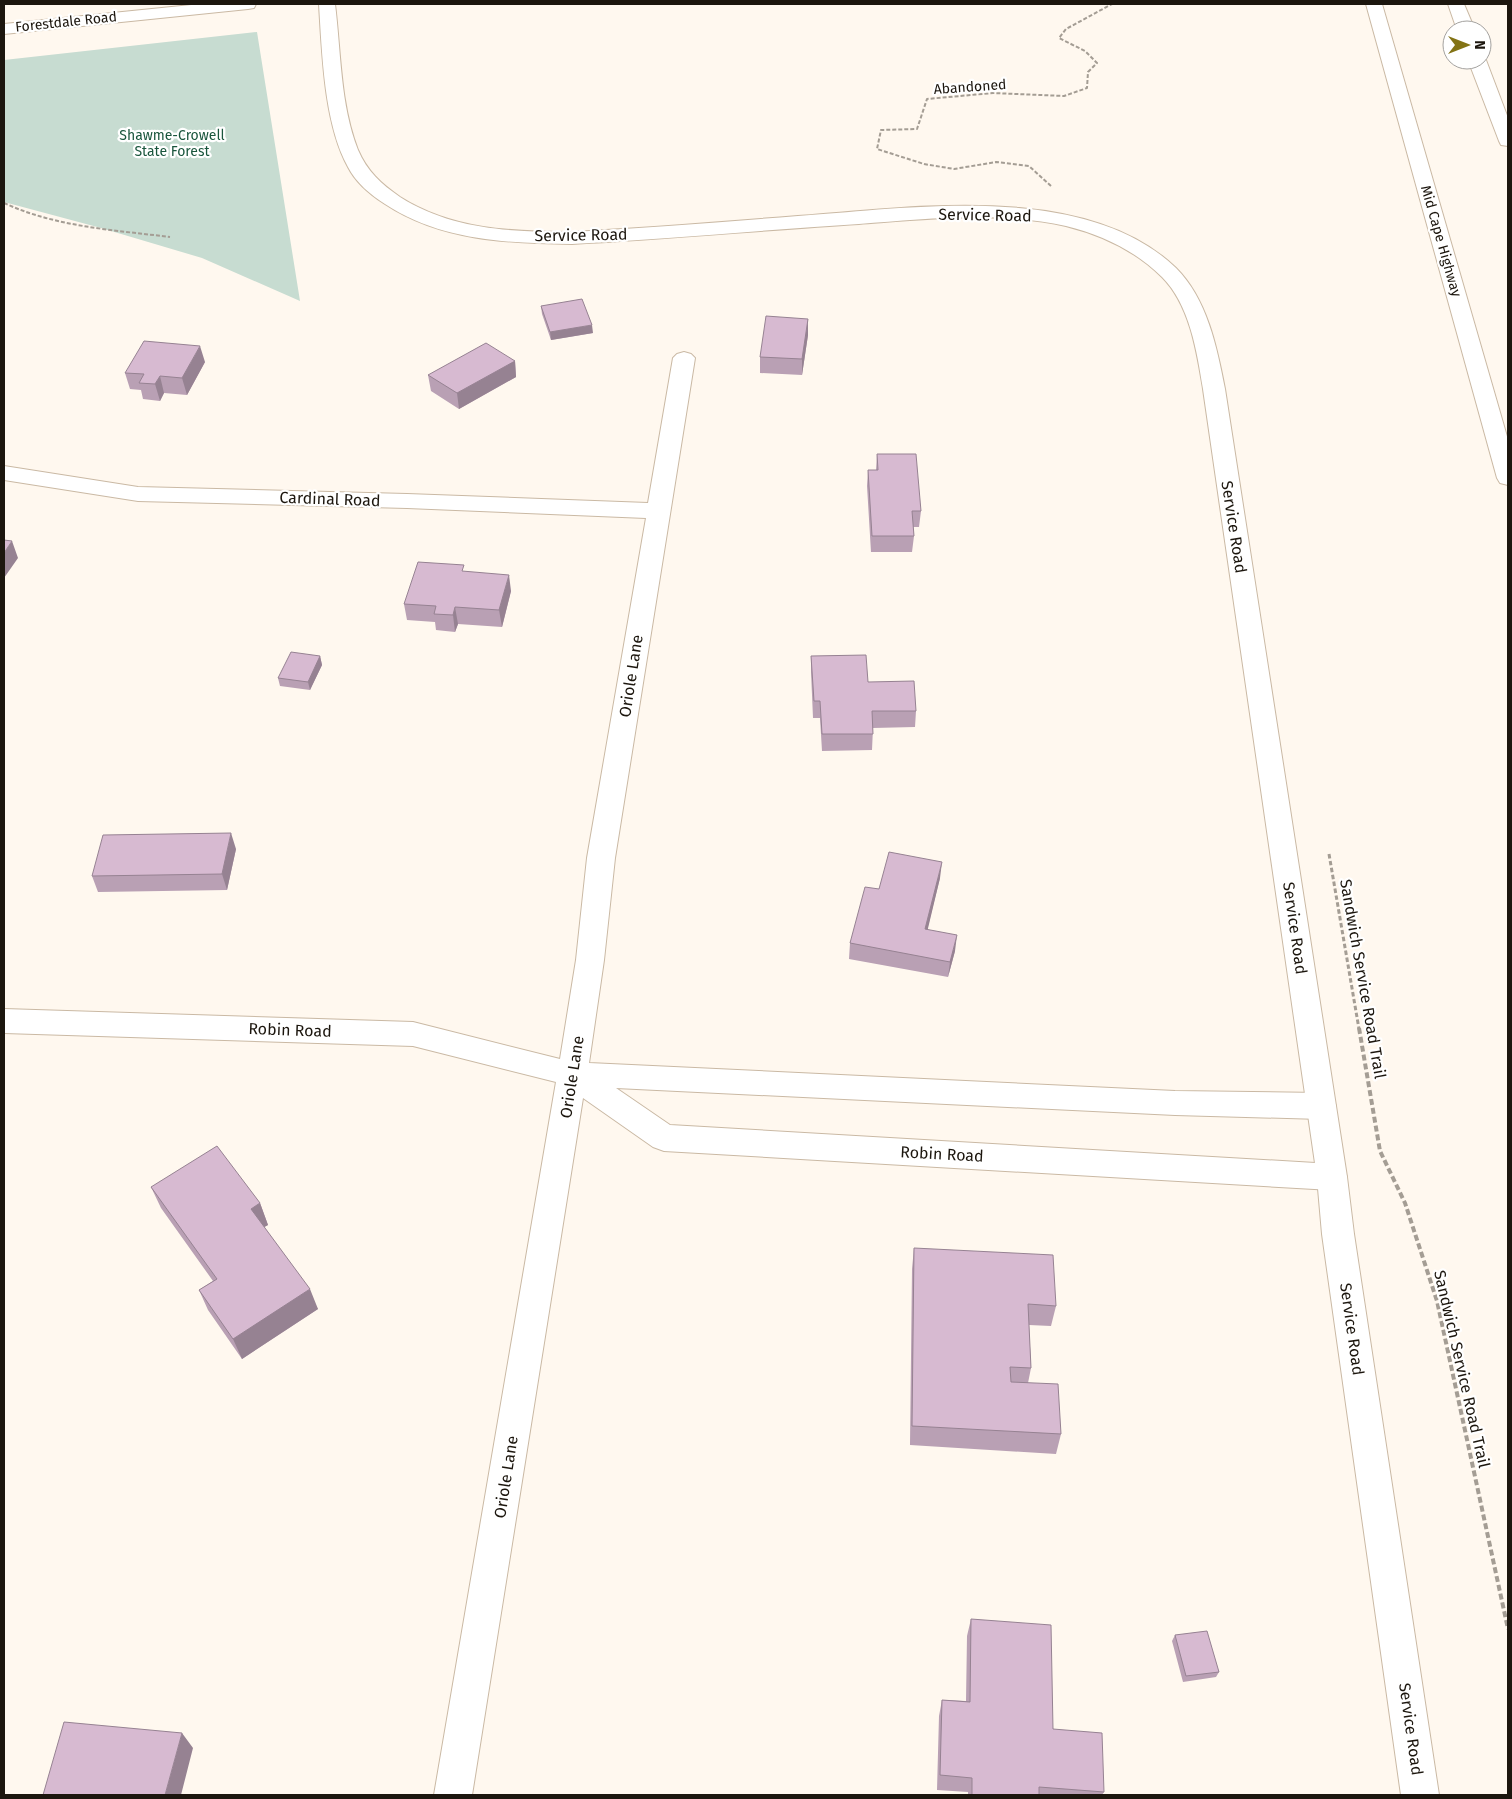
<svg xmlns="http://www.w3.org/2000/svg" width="1512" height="1799" viewBox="0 0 1512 1799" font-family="'Fira Sans',sans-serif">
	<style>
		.green { fill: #c7dcd1 }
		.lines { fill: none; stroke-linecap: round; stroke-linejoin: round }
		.street-casing { stroke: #cab9a4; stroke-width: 2 }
		.secondary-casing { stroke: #cab9a4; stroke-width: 2 }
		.highway-casing { stroke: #cab9a4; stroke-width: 2 }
		.path-far2 { stroke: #a49d94; stroke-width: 2; stroke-dasharray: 4 2; stroke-linecap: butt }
		.path-far1 { stroke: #a49d94; stroke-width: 3; stroke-dasharray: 4.5 2.5; stroke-linecap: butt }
		.path { stroke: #a49d94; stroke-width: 4; stroke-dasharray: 6 3; stroke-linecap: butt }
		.street { fill: #fff; fill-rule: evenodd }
		.secondary { fill: #fff; fill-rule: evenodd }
		.highway { fill: #fff; fill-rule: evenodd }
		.wall { fill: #b9a0b4 }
		.shaded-wall { fill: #968292 }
		.building { fill: #d7bad1; stroke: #968292 }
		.labels { text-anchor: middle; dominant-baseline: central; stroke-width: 4.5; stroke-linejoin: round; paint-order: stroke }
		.far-street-label { font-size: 14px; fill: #1c160e; stroke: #fff }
		.far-park-label { font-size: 14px; fill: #1a563d; stroke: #fff }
		.street-label { font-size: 16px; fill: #1c160e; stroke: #fff }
	</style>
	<rect width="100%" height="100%" fill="#fff8ef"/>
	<path class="green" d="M257 32 300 301 202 258 101 228 4 202V60Z"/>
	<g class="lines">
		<defs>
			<path id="street" d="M684 352 691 354 695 358 615 858 604 960 589 1063 1175 1091 1321 1093 1332 1097 1336 1106 1332 1115 1321 1119 1175 1115 616 1088 670 1125 1332 1164 1343 1168 1347 1177 1343 1186 1332 1190 664 1151 653 1147 583 1098 472 1795H434L556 1082 413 1046 4 1033V1009L413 1022 560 1059 576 960 587 858 646 518 407 508 138 501 4 480V466L138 487 407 494 648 503 673 358 677 354Z"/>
			<path id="secondary" d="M201 4H256L254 8 248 9 4 34V24Z
				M319 4H335C341 52 340 104 358 150 367 171 381 184 400 197 452 230 512 232 572 232 647 228 723 222 798 216 912 208 1086 181 1176 268 1207 299 1217 347 1225 389L1347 1177 1354 1234 1439 1795H1401L1322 1234 1317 1177 1203 389C1197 352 1190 305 1162 277 1136 251 1102 235 1066 226 999 211 927 219 859 224 763 230 668 239 572 244 507 243 441 241 385 204 371 195 356 183 348 167 324 124 322 53 319 4Z"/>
			<path id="highway" d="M1366 4H1382L1508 440V485L1500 483 1497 478Z
				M1448 4H1464L1475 30H1457Z
				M1482 56 1486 60 1508 118V146L1501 145 1499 141 1468 60H1482Z"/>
		</defs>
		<use href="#street" class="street-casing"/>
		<use href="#secondary" class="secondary-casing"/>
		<use href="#highway" class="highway-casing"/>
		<path class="path-far2" d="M1051 186 1029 166 996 162 954 169 924 164 877 149 881 130 917 129 927 99 993 93 1064 96 1087 88 1088 72 1097 63 1085 51 1059 38 1066 29 1112 4
			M4 203C56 227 114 230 170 237"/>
		<path class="path-far1" d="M1329 854 1359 1029"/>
		<path class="path" d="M1359 1028 1380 1151 1405 1203 1437 1301 1508 1629"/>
		<use href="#street" class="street"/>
		<use href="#secondary" class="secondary"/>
		<use href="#highway" class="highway"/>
	</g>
	<path class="wall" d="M541 306 593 333 551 340 542 314Z
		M808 319V335L802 375 760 373V357Z
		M515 361 516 377 459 409 431 391 428 375Z
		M205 362 187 395 164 393 160 401 143 399 141 390 130 389 125 373Z
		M877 454 921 511 919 527H913L914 536 912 552H871L867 486 868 470H876Z
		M465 572 511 591 502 627 458 624 455 632 436 630 435 622 407 620 404 604Z
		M320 656 322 665 310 690 280 686 278 678Z
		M811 656 916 711 915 727 873 728 872 750 822 751 820 718H813L811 672Z
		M236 849 227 890 98 892 92 876Z
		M940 878 927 930 955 951 948 977 849 959 850 943 879 889Z
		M151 1187 260 1203 268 1225 264 1227 318 1309 242 1359 208 1310 199 1290 213 1281 161 1208Z
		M914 1248 1056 1306 1051 1326 1029 1325 1031 1368 1028 1383 1061 1434 1056 1454 910 1445 912 1269Z
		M971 1619 1053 1729 1104 1792 1102 1795H968V1792L937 1790 939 1716 942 1700 966 1701 967 1636Z
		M1175 1635 1219 1672 1216 1677 1183 1682 1172 1641Z"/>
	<path class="shaded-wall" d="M808 319V335L802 375V359Z
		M592 325 593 333 551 340 550 332Z
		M200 346 205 362 187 395 182 378Z
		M515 361 516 377 459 409 457 393Z
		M160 376 164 393 160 401 155 384Z
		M12 541 18 558 4 578V553Z
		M509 575 511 591 502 627 499 610Z
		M455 607 458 624 455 632 453 615Z
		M320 656 322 665 310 690 308 682Z
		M231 833 236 849 227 890 222 874Z
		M942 862 940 878 924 945 925 929Z
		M957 935 955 951 948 977 950 962Z
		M260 1203 268 1225 259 1230 251 1209Z
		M310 1289 318 1309 242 1359 233 1339Z
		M182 1733 193 1748 181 1795H165Z"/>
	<path class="building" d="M582 299 592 325 550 332 541 306Z
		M766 316 808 319 802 359 760 357Z
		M144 341 200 346 182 378 160 376 155 384 139 383 144 374 125 373Z
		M486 343 515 361 457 393 428 375Z
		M877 454H916L921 511H912L914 536H872L868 470H878Z
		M4 540 12 541 4 553Z
		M418 562 464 565 462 571 509 575 499 610 455 607 453 615 434 614 436 606 404 604Z
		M291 652 320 656 308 682 278 678Z
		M866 655 868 682 914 681 916 711H872L873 734H822L820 701H814L811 656Z
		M231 833 222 874 92 876 103 835Z
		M889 852 942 862 925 929 957 935 950 962 850 943 865 887 879 889Z
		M217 1146 260 1203 251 1209 310 1289 233 1339 199 1290 217 1279 151 1187Z
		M914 1248 1053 1255 1056 1306 1028 1304 1031 1368 1010 1367 1011 1382 1058 1384 1061 1434 912 1426Z
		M971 1619 1051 1625 1053 1729 1102 1733 1104 1792 1039 1787V1795H972V1778L940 1775 942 1700 970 1702Z
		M1207 1631 1219 1672 1186 1676 1175 1635Z
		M64 1722 182 1733 165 1795H43Z"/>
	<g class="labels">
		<g class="far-street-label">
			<text transform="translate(66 22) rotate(-6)">Forestdale Road</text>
			<text transform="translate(970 87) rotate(-4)">Abandoned</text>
			<text transform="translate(1441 241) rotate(74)">Mid Cape Highway</text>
		</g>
		<g class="far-park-label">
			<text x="172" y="135">Shawme-Crowell<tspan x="172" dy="16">State Forest</tspan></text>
		</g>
		<g class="street-label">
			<text transform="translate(985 215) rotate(1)">Service Road</text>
			<text transform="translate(581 235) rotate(-1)">Service Road</text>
			<text transform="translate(330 499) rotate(2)">Cardinal Road</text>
			<text transform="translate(1234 527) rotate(81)">Service Road</text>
			<text transform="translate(631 676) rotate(-81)">Oriole Lane</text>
			<text transform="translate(1295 928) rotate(82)">Service Road</text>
			<text transform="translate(1363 979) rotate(80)">Sandwich Service Road Trail</text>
			<text transform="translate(290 1030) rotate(2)">Robin Road</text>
			<text transform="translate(572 1077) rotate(-81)">Oriole Lane</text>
			<text transform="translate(942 1154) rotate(3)">Robin Road</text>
			<text transform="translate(1352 1329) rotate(82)">Service Road</text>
			<text transform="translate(1462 1369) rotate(77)">Sandwich Service Road Trail</text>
			<text transform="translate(506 1477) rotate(-81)">Oriole Lane</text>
			<text transform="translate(1411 1729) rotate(82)">Service Road</text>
		</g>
	</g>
	<rect width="1512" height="1799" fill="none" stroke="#1c160e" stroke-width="10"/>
	<g transform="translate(1467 45) rotate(90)"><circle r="24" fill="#ffffff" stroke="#a4a29f"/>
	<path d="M0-4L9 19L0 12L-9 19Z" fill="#837315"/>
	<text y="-8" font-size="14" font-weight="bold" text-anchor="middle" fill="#1c160e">N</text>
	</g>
</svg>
